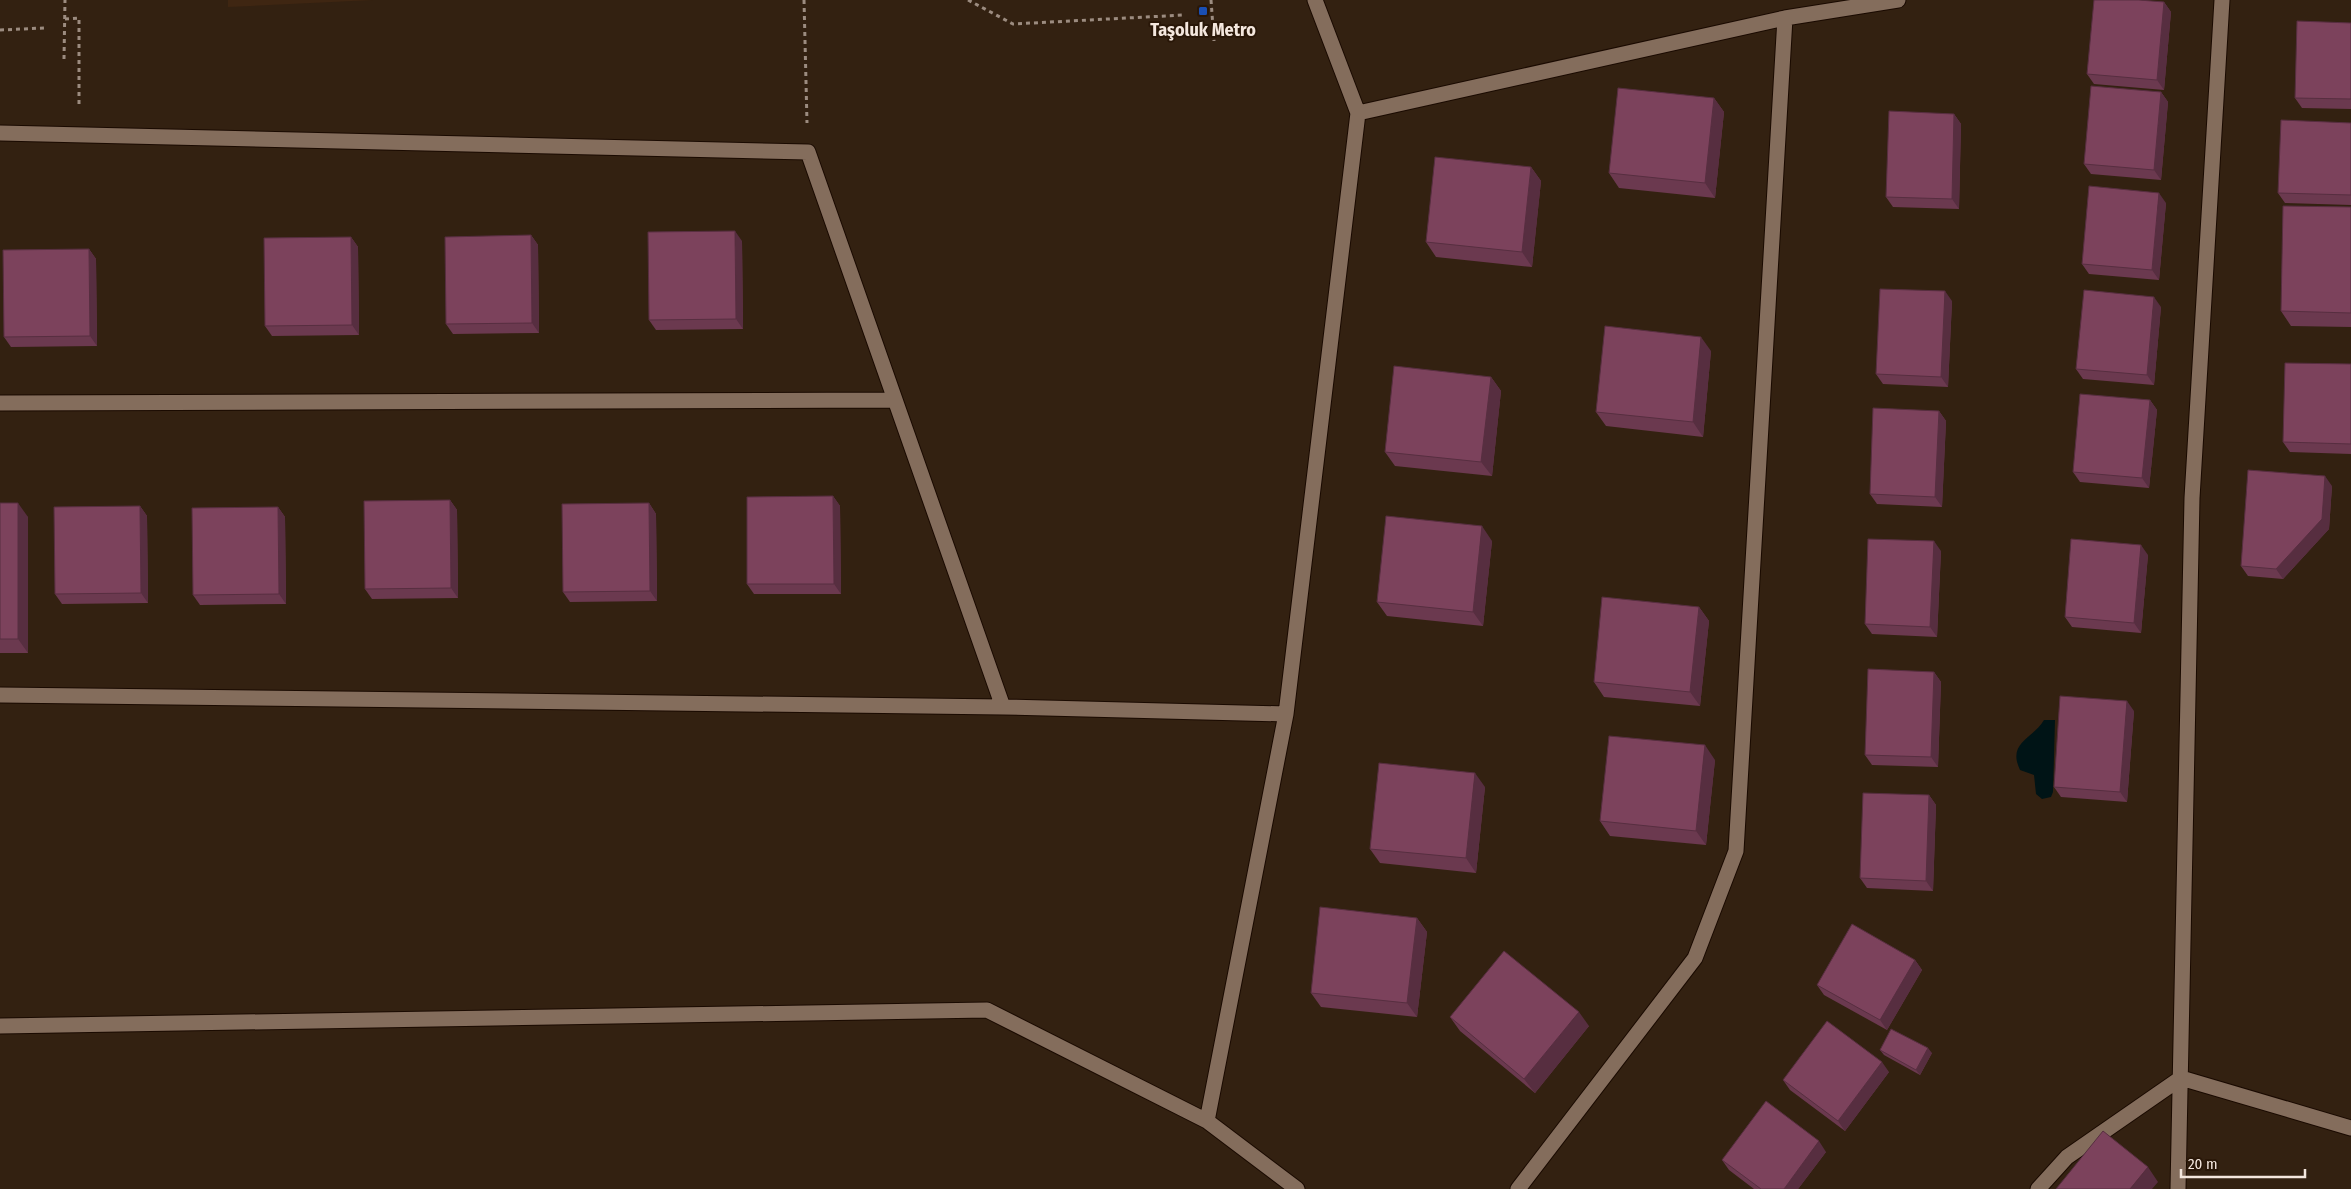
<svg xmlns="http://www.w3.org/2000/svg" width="2351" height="1189" viewBox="0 0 2351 1189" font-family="'Fira Sans Condensed',sans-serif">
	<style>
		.built { fill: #3f2612 }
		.water { fill: #001416 }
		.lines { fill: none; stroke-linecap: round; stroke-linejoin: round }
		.minor-casing { stroke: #1a0a00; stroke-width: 17 }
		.path { stroke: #9c8c80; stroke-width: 3; stroke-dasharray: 4 4; stroke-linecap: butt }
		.minor { stroke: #846d5c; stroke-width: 15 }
		.wall { fill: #6b394f }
		.shaded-wall { fill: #572e40 }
		.building { fill: #7c425c; stroke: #572e40 }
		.transit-dot { fill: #1a4fb4; stroke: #291708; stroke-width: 2 }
		.labels { text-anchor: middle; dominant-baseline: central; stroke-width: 4; stroke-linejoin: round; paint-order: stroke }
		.poi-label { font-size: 18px; font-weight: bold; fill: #f4e7de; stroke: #291708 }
	</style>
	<rect width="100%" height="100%" fill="#332111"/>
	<path class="built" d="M228 0H373L228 7Z"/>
	<path class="water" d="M2044 720H2055L2053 792 2051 797 2042 799 2036 794 2034 775 2020 770C2007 742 2032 740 2044 720Z"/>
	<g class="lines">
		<defs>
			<path id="minor" d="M1358 113 1785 18 1898 0
				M0 133 808 152 1003 707
				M0 403 895 400
				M0 695 1003 707 1286 714
				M0 1026 987 1010 1207 1121
				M1297 1189 1207 1121 1286 714 1358 113 1315 0
				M1518 1189 1695 958 1736 851 1785 18
				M2038 1189 2067 1157 2181 1078 2351 1128
				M2178 1189 2192 498 2222 0"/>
		</defs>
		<use href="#minor" class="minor-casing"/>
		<path class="path" d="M804 0 807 123
			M968 0 1013 24 1184 15
			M1211 0 1214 41
			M65 19 79 18V105
			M0 30 44 28
			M64 59 65 0"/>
		<use href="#minor" class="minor"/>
	</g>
	<path class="wall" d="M2164 2 2171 12 2164 90 2094 84 2087 74Z
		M2351 23V109L2302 108 2295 98Z
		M2161 92 2168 102 2161 180 2091 174 2084 164Z
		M1714 98 1724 112 1715 198 1619 188 1609 173Z
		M1954 114 1961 124 1959 209 1893 207 1886 197Z
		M2351 123V205L2285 203 2278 193Z
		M1531 167 1541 181 1532 267 1436 257 1426 242Z
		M2166 203 2159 280 2089 274 2082 264Z
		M2351 207V327L2291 326 2281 311Z
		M531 235 538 245 539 333 453 334 446 324Z
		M351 237 358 247 359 335 272 336 265 326Z
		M742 241 743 329 656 330 649 320Z
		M89 249 96 259 97 346 11 347 4 337Z
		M1952 301 1948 387 1883 384 1876 374Z
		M2161 307 2154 385 2083 379 2076 369Z
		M1711 351 1703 437 1606 426 1596 412Z
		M2351 364V454L2290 452 2283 442Z
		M1491 377 1501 391 1492 476 1395 466 1385 452Z
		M2150 400 2157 410 2149 488 2080 482 2073 472Z
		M1939 411 1946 421 1942 507 1877 504 1870 494Z
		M2332 486 2329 529 2283 579 2248 576 2241 566Z
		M833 496 840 506 841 594H754L747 584Z
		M450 500 457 510 458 598 372 599 365 589Z
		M0 503 28 517V653H0Z
		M649 503 656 514 657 601 570 602 563 592Z
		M140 506 147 516 148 603 62 604 55 594Z
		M278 507 285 517 286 604 200 605 193 595Z
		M1492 541 1483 626 1387 616 1377 602Z
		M1941 551 1937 637 1872 634 1865 624Z
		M2148 555 2141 633 2072 627 2065 617Z
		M1699 607 1709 621 1700 706 1604 697 1594 682Z
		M1934 672 1941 682 1938 767 1872 765 1865 755Z
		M2134 711 2127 802 2061 797 2054 787Z
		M1715 760 1706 845 1610 836 1600 821Z
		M1485 787 1476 873 1380 863 1370 849Z
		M1929 795 1936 805 1933 891 1867 888 1860 878Z
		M1417 918 1427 932 1417 1017 1321 1007 1311 993Z
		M1915 960 1922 970 1887 1030 1824 995 1817 985Z
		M1450 1017 1589 1026 1535 1093 1460 1031Z
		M1880 1050 1932 1053 1920 1075 1884 1055Z
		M1889 1072 1845 1131 1790 1090 1783 1080Z
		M1826 1152 1798 1189H1754L1729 1170 1722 1160Z"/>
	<path class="shaded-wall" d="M2164 2 2171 12 2164 90 2157 80Z
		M2161 92 2168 102 2161 180 2154 170Z
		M1714 98 1724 112 1715 198 1705 183Z
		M1954 114 1961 124 1959 209 1952 199Z
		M1531 167 1541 181 1532 267 1522 252Z
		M2159 193 2166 203 2159 280 2152 270Z
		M735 231 742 241 743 329 736 319Z
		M531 235 538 245 539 333 532 323Z
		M351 237 358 247 359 335 352 325Z
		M89 249 96 259 97 346 90 336Z
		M1945 291 1952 301 1948 387 1941 377Z
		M2154 297 2161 307 2154 385 2147 375Z
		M1701 337 1711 351 1703 437 1693 422Z
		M1491 377 1501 391 1492 476 1481 462Z
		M2150 400 2157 410 2149 488 2142 478Z
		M1939 411 1946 421 1942 507 1935 497Z
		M2325 476 2332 486 2329 529 2283 579 2276 569Z
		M833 496 840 506 841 594 834 584Z
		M450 500 457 510 458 598 451 588Z
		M18 503 28 517V653L18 639Z
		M649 503 656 514 657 601 650 591Z
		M140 506 147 516 148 603 141 593Z
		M278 507 285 517 286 604 279 594Z
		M1482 526 1492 541 1483 626 1473 612Z
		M1934 541 1941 551 1937 637 1930 627Z
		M2141 545 2148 555 2141 633 2134 623Z
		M1699 607 1709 621 1700 706 1690 692Z
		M1934 672 1941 682 1938 767 1931 757Z
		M2127 701 2134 711 2127 802 2120 792Z
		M1705 745 1715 760 1706 845 1696 831Z
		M1475 773 1485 787 1476 873 1466 858Z
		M1929 795 1936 805 1933 891 1926 881Z
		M1417 918 1427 932 1417 1017 1407 1003Z
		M1915 960 1922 970 1887 1030 1880 1020Z
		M1579 1012 1589 1026 1535 1093 1524 1079Z
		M1928 1048 1932 1053 1920 1075 1916 1070Z
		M1882 1062 1889 1072 1845 1131 1838 1121Z
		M1819 1141 1826 1152 1798 1189H1784Z
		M2148 1167 2158 1182 2152 1189H2130Z"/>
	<path class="building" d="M2094 0H2139L2164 2 2157 80 2087 74Z
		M2297 21 2351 23V99L2295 98Z
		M2091 86 2161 92 2154 170 2084 164Z
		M1618 88 1714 98 1705 183 1609 173Z
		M1889 111 1954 114 1952 199 1886 197Z
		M2281 120 2351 123V195L2278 193Z
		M1435 157 1531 167 1522 252 1426 242Z
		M2089 186 2159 193 2152 270 2082 264Z
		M2283 206 2351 207V313L2281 311Z
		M735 231 736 319 649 320 648 232Z
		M531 235 532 323 446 324 445 237Z
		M351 237 352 325 265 326 264 238Z
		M89 249 90 336 4 337 3 250Z
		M1880 289 1945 291 1941 377 1876 374Z
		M2084 290 2154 297 2147 375 2076 369Z
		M1605 326 1701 337 1693 422 1596 412Z
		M2285 363 2351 364V444L2283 442Z
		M1394 366 1491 377 1481 462 1385 452Z
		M2080 394 2150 400 2142 478 2073 472Z
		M1873 408 1939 411 1935 497 1870 494Z
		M2248 470 2325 476 2322 519 2276 569 2241 566Z
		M833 496 834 584H747V497Z
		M450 500 451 588 365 589 364 501Z
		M0 503H18V639H0Z
		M649 503 650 591 563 592 562 504Z
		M140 506 141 593 55 594 54 507Z
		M278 507 279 594 193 595 192 508Z
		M1386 516 1482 526 1473 612 1377 602Z
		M1868 539 1934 541 1930 627 1865 624Z
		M2071 539 2141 545 2134 623 2065 617Z
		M1602 597 1699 607 1690 692 1594 682Z
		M1868 669 1934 672 1931 757 1865 755Z
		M2060 696 2127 701 2120 792 2054 787Z
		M1609 736 1705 745 1696 831 1600 821Z
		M1379 763 1475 773 1466 858 1370 849Z
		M1863 793 1929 795 1926 881 1860 878Z
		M1320 907 1417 918 1407 1003 1311 993Z
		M1852 924 1915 960 1880 1020 1817 985Z
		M1504 951 1579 1012 1524 1079 1450 1017Z
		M1827 1021 1882 1062 1838 1121 1783 1080Z
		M1891 1029 1928 1048 1916 1070 1880 1050Z
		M1766 1101 1819 1141 1784 1189H1761L1722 1160Z
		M2103 1131 2148 1167 2130 1189H2056Z"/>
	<rect class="transit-dot" x="1198" y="6" width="10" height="10" rx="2.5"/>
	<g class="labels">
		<g class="poi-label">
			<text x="1203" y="30">Taşoluk Metro</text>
		</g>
	</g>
	<path d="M2181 1169v8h124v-8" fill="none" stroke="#f4e7de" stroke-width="2.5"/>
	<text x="2188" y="1169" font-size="15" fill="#f4e7de" stroke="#291708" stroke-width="4" paint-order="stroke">20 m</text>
</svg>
